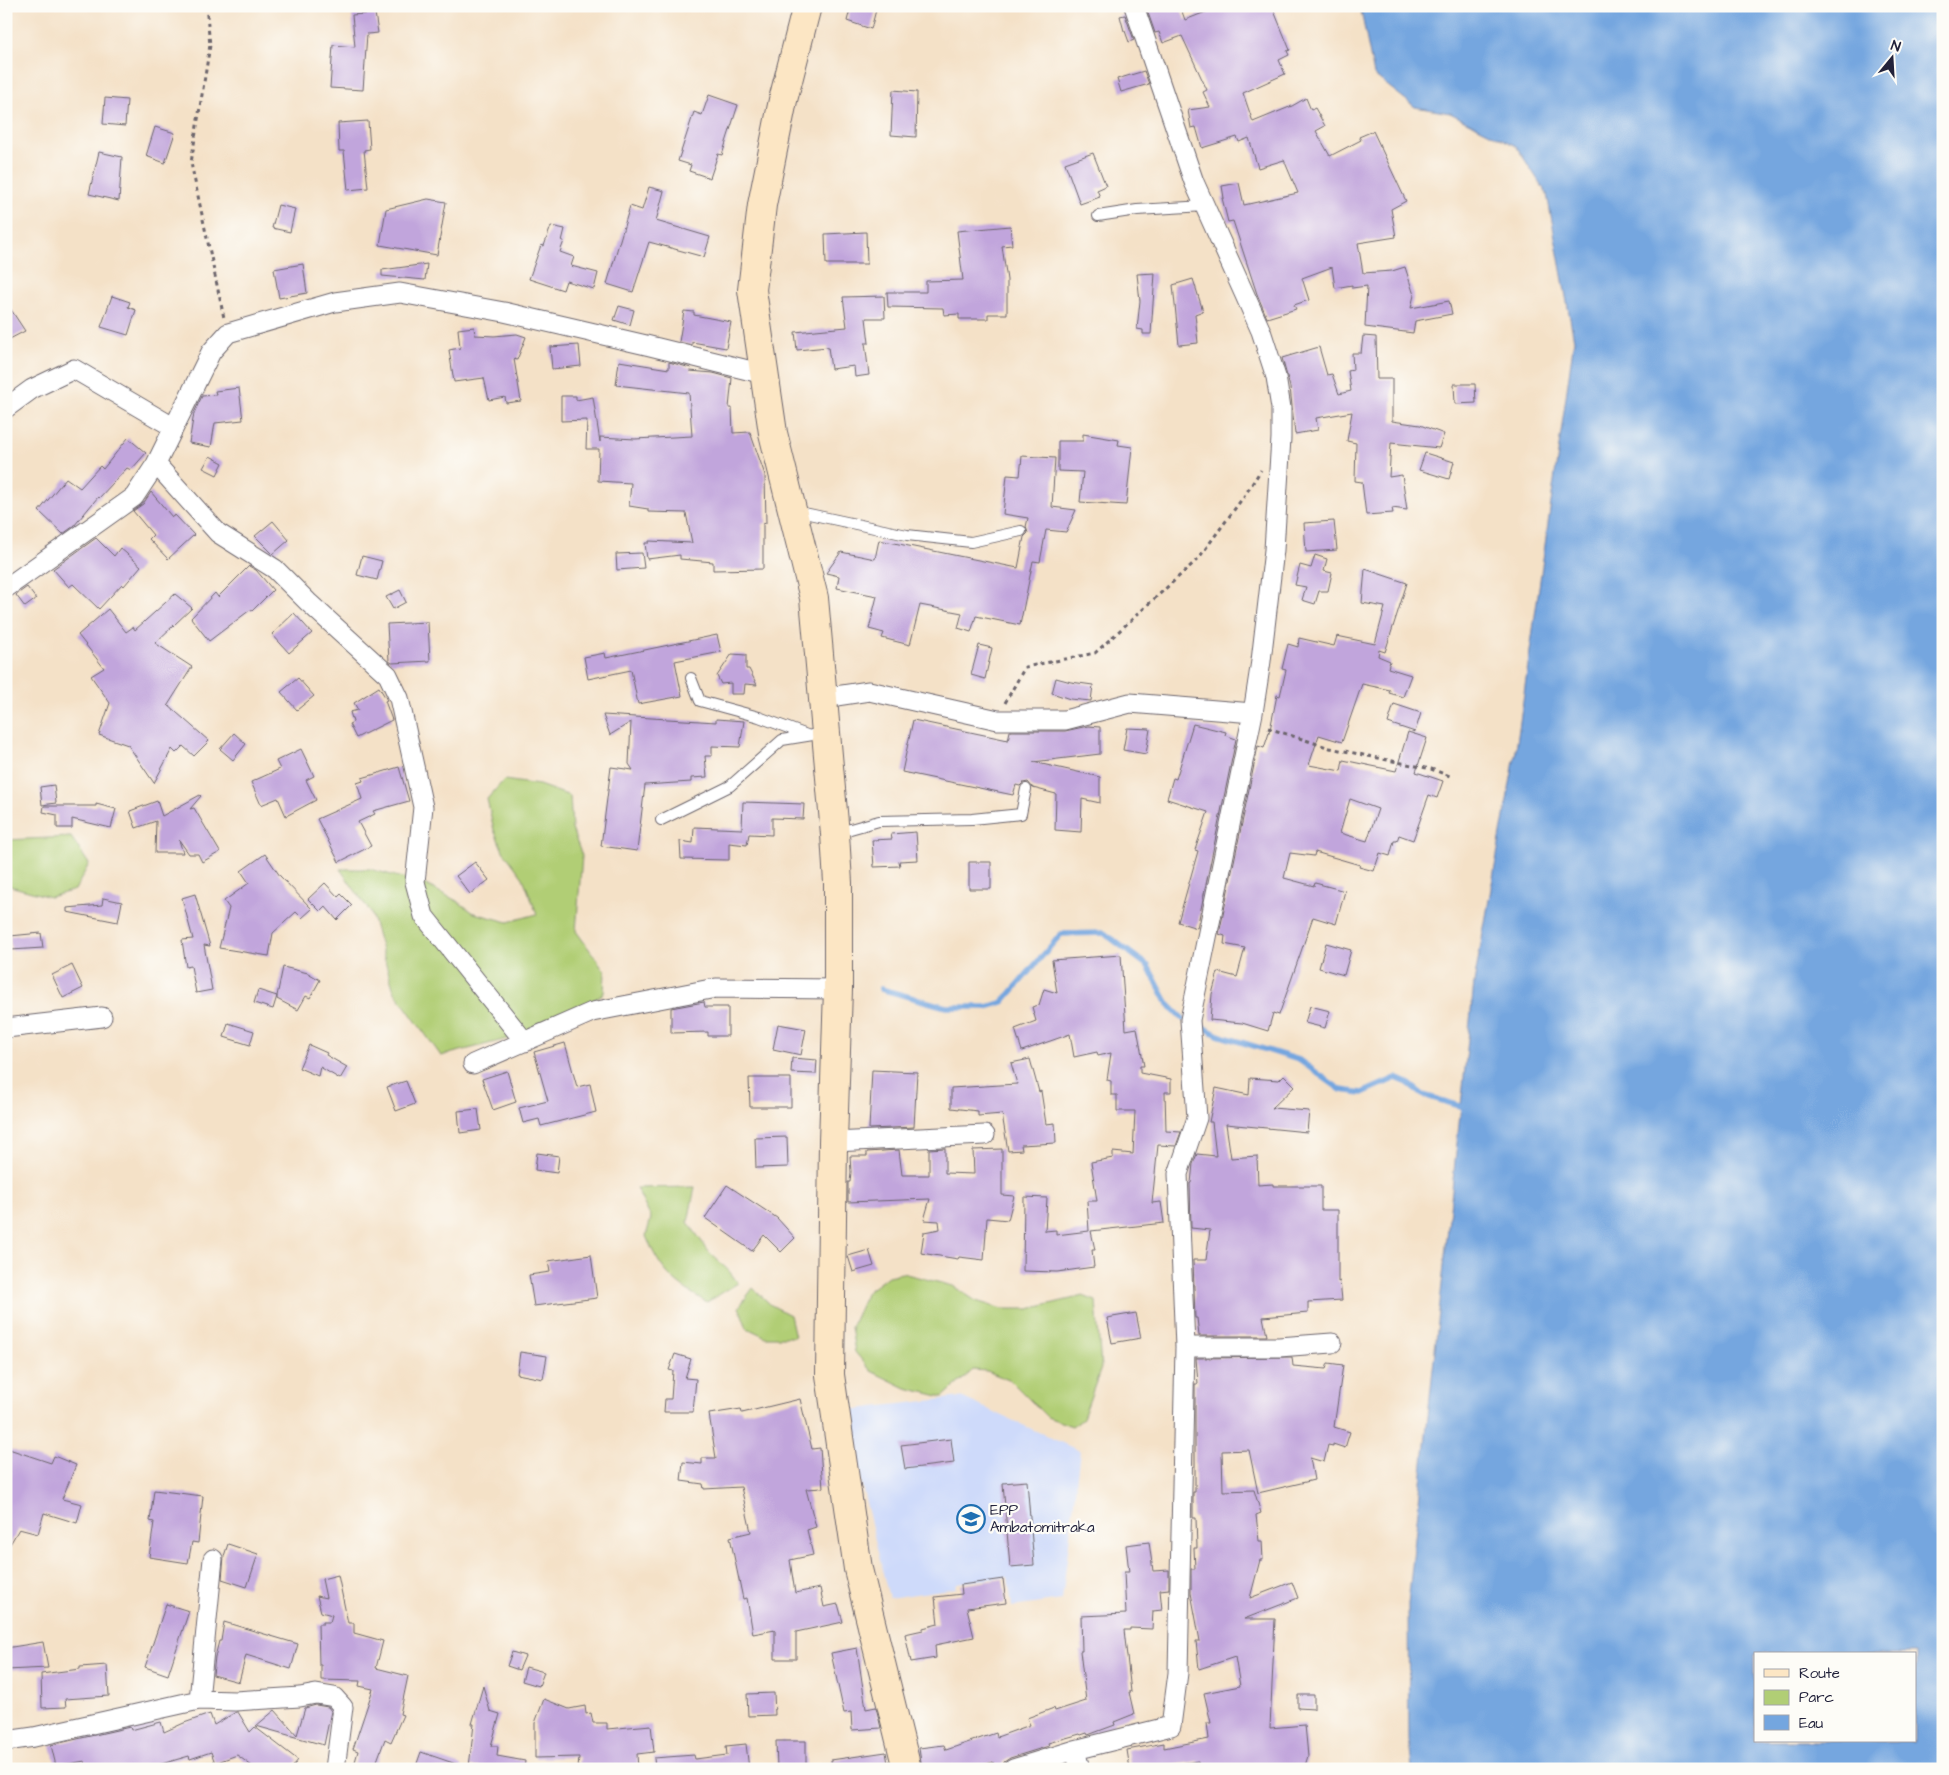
<svg xmlns="http://www.w3.org/2000/svg" width="1949" height="1775" viewBox="0 0 1949 1775" font-family="'Architects Daughter',sans-serif">
	<style>
		.built { fill: #cedafa }
		.green { fill: #b1ce75; stroke: #6a7858 }
		.water { fill: #74a6df; stroke: #4b648d; fill-rule: evenodd }
		.lines { fill: none; stroke-linecap: round; stroke-linejoin: round }
		.stream { stroke: #74a6df; stroke-width: 5.5 }
		.building { fill: #c1a5dc; fill-rule: evenodd }
		.lane-casing { stroke: #6c656c; stroke-width: 12 }
		.street-casing { stroke: #6c656c; stroke-width: 21 }
		.secondary-casing { stroke: #6c656c; stroke-width: 30 }
		.path { stroke: #6c656c; stroke-width: 3; stroke-dasharray: 4 4; stroke-linecap: butt }
		.lane { stroke: #fff; stroke-width: 10 }
		.street { stroke: #fff; stroke-width: 19 }
		.secondary { stroke: #fce6c4; stroke-width: 28 }
		.labels { text-anchor: middle; dominant-baseline: central; stroke-width: 4.5; stroke-linejoin: round; paint-order: stroke }
		.poi-label { font-size: 15px; fill: #22223b; stroke: #fdfcf7; text-anchor: start }
	</style>
	<rect width="100%" height="100%" fill="#fdfcf7"/>
	<filter id="ink" filterUnits="userSpaceOnUse"><feTurbulence type="fractalNoise" baseFrequency=".02" numOctaves="2"/><feDisplacementMap in="SourceGraphic" scale="10" xChannelSelector="R" yChannelSelector="G"/><feConvolveMatrix kernelMatrix="1 2 1 2 8 2 1 2 1" color-interpolation-filters="sRGB"/></filter>
	<filter id="wash" filterUnits="userSpaceOnUse"><feTurbulence type="fractalNoise" baseFrequency=".0096" numOctaves="4" result="noise"/><feDisplacementMap in="SourceGraphic" scale="20" xChannelSelector="R" yChannelSelector="G"/><feGaussianBlur stdDeviation="1.12" result="paint"/><feColorMatrix in="noise" values="0 0 0 0 0 0 0 0 0 0 0 0 0 0 0 0 0 1.4 0 .05"/><feComposite in="paint" operator="in"/></filter>
	<g filter="url(#wash)">
		<rect width="100%" height="100%" fill="#f4e1c7"/>
		<path class="built" d="M961 1397 1080 1451 1062 1600 1012 1607 1008 1577 957 1583 956 1588 889 1598 856 1461 848 1410Z"/>
		<path class="green" d="M504 780 539 785 570 796 572 829 582 856 576 931 605 971 604 993 554 1027 441 1056 394 991 371 913 340 869H370L424 884 457 901 474 913 508 922 537 914 523 878 503 851 494 830 487 799Z
			M71 837 89 864 75 890 50 897 6 885V840Z
			M695 1187 688 1222 709 1252 729 1271 738 1283 707 1302C674 1284 661 1272 646 1236L651 1218 636 1188Z
			M902 1273 953 1286 976 1301 1002 1309H1029L1083 1296 1096 1301 1101 1368 1083 1418 1072 1426 1047 1417 1011 1381 987 1371 973 1370 943 1397 906 1388 871 1371 855 1352 851 1327 867 1292 888 1276Z
			M753 1288 771 1305 790 1315 795 1337H766L747 1328 739 1307Z"/>
		<path class="water" d="M1360 6H1943V1769H1412L1409 1740 1408 1604 1474 983 1516 750 1574 340 1547 194 1516 146 1450 113 1415 107 1374 75ZM1755 1654H1915V1741H1755Z"/>
		<g class="lines">
			<path class="stream" d="M881 989 946 1007H987L1003 1002 1061 934 1104 933 1148 966 1168 1004 1183 1019
				M1203 1027 1218 1035 1299 1060 1341 1090 1362 1093 1396 1078 1408 1083 1423 1095 1460 1106"/>
		</g>
		<g id="blocks">
			<path class="building" d="M851 6H877L871 29 847 21Z
				M1152 6H1180L1185 20 1221 6H1272L1290 50 1287 51 1289 55 1279 60 1285 74 1243 93 1253 122 1292 106 1306 98 1311 110 1315 108 1325 126 1316 131 1330 156 1361 140 1359 137 1373 131 1406 201 1391 209 1396 237 1358 243 1363 273 1392 271 1405 267 1414 295 1411 308 1449 301 1452 314 1415 321 1413 333 1365 327 1367 286 1352 288V285L1335 288 1332 267 1302 278 1309 300 1294 305 1296 309 1267 318 1257 294 1233 221 1228 222 1222 198H1224L1222 186 1239 183 1244 205 1298 193 1284 160 1258 168 1249 138 1239 142 1237 137 1202 148 1196 127 1191 128 1188 110 1210 107 1203 92 1207 90 1182 36 1163 43 1159 32 1155 33 1147 10 1153 9Z
				M375 13 378 33 367 34 363 90 330 88 333 45 355 47 352 15Z
				M1125 15 1134 40 1129 42 1125 31H1124L1120 16Z
				M1144 71 1149 84 1121 92 1117 79Z
				M893 90 917 92 916 137 891 135Z
				M709 95 738 105 722 155 718 154 710 178 689 171 691 165 678 161 694 112 702 115Z
				M105 98 127 100 125 126 103 124Z
				M368 121 370 149 364 150 368 188 348 190 344 151H339L338 123Z
				M155 127 175 133 165 163 146 156Z
				M99 152 122 157 119 201 89 194Z
				M1093 153 1106 186 1097 190 1100 197 1080 204 1065 163Z
				M649 187 664 191 656 221 710 237 704 257 649 242 633 292 607 284 630 206 642 210Z
				M428 199 446 202 437 255 380 245 386 209Z
				M278 205 295 209 290 232 272 228Z
				M551 226 565 229 562 241H564L560 252 574 257 571 266 598 273 594 289 566 281 563 290 529 279 541 245 544 246Z
				M1010 226 1012 245 1002 246 1007 280V314H988V319H959V314L944 315 943 308 888 307 887 292H926V281L963 280 957 231Z
				M866 232 867 264H826L825 234Z
				M303 264 307 293 279 298 274 269Z
				M427 264 425 280 382 276V270Z
				M1155 273 1151 334H1143V330L1137 329 1140 301 1137 274Z
				M1193 279 1203 311 1195 314 1198 343 1179 345 1173 285Z
				M112 296 130 302 128 307 136 310 128 335 101 327Z
				M884 296 885 318H866L869 343H865L869 375 855 377 854 366 831 369 828 347 797 350 795 332 847 327 843 297Z
				M6 302 25 331 6 341Z
				M619 306 634 310 630 325 614 320Z
				M684 311 694 312V315L731 322 726 348 692 342V345L679 342Z
				M474 327 475 335 494 336 517 334 526 337 517 360 514 359 521 401 506 403 505 397 489 400 484 378 454 382 449 350 460 348 458 329Z
				M1363 336 1376 337 1377 379H1392V421L1420 425 1444 434 1439 448 1391 443 1389 477 1402 475 1407 510 1392 508 1393 513 1366 515 1362 482 1355 481 1356 443 1347 441 1352 412 1316 418 1318 430 1295 434 1290 387 1282 358 1319 347 1327 375 1332 374 1339 394 1351 391 1348 371 1353 370 1352 353H1361Z
				M579 345 581 366 552 369 550 347Z
				M619 361 669 369V362L691 368 690 371 713 373 732 378 729 408H732L733 433 750 432 765 475 766 523 763 524V569L713 570V562L680 559V555L647 559 645 543H649V541L692 543 686 513 648 512V509L629 506 631 483 598 481 599 449H586L587 420 561 421V396H576V400L593 397 600 442V437L635 439 692 436 689 393 616 385Z
				M1454 384H1475L1476 403 1455 404Z
				M239 388 243 420 215 423 211 447 189 443 194 413 202 396 216 395 215 391Z
				M1083 434 1119 440 1118 445 1132 447 1126 505 1080 502 1083 472 1058 471V441H1083Z
				M128 438 146 453 131 470 127 468 99 498 98 497 74 526 63 534 39 511 66 478 80 488 100 466 103 469Z
				M1425 453 1454 462 1449 479 1419 470Z
				M210 456 223 463 217 475 203 468Z
				M1022 456 1055 458 1052 507 1076 510 1066 532 1046 530 1040 562 1033 561 1020 625 976 616 971 632 958 628 962 613 920 605 910 645 882 638 884 633 869 629 877 596 837 588 839 576 826 573 841 552 875 559 879 540 1018 568 1024 537 1028 533 1026 527 1028 518 1003 514 1007 475 1020 476Z
				M151 492 172 517 175 515 194 535 168 559 149 539 153 535 133 511 143 504Z
				M273 521 289 540 273 554 255 536Z
				M1334 521 1337 550 1306 552 1304 523Z
				M96 538 114 556 120 548 141 566 124 586 122 584 99 609 73 584 69 587 53 569Z
				M642 553 644 568 617 570 616 554Z
				M1315 555 1327 559 1324 571 1332 573 1328 591H1319L1315 604 1302 600 1306 587 1295 585 1300 565 1311 568Z
				M362 556 382 561 377 580 357 575Z
				M249 566 256 570 273 590 252 611 250 610 209 641 191 618 215 593 218 597Z
				M1365 569 1407 583 1385 652 1379 650 1378 656 1390 661 1388 668 1411 675 1403 697 1389 693 1390 690 1362 684 1342 742 1319 735 1309 765 1341 771 1343 760 1396 771 1408 732 1427 738 1416 772 1443 781 1437 798 1429 795 1413 840 1399 835 1397 841H1394L1390 856 1380 853 1374 871 1359 867 1360 865 1315 852 1314 856 1290 853 1284 878 1314 886 1315 883 1345 891 1336 924 1313 917 1279 1015 1273 1013 1268 1031 1242 1023 1210 1020 1212 994 1218 972 1237 977 1245 948 1224 944 1225 936 1219 934 1258 746 1264 748 1270 730 1277 695 1280 696 1286 670 1282 669 1288 644 1298 647 1299 638 1334 646 1337 636 1375 644 1385 607 1362 603ZM1350 799 1378 809 1367 841 1340 833Z
				M27 587 36 599 25 607 16 595Z
				M400 590 406 602 393 609 386 597Z
				M175 594 192 608 155 643 192 667 168 705 209 741 194 756 183 746 176 753 172 749 154 783 128 745 99 735 110 703 91 676 104 668 78 635 108 609 126 632 133 627 135 630Z
				M294 613 312 633 289 653 272 634Z
				M428 622 430 661 392 663 389 661 387 624Z
				M717 635 721 652 675 661 682 696 638 704 631 670 588 679 584 657 605 653 606 658Z
				M979 645 992 648 985 679 971 675Z
				M732 654 746 655V669H749L757 685 745 684 744 694H731V683L721 684 717 676Z
				M298 678 314 696 297 710 281 692Z
				M1056 678 1071 682 1093 685 1091 701 1070 699 1052 693Z
				M379 687 387 700 385 701 392 720 356 738 349 724 353 722 350 712 358 710 354 703Z
				M1394 704 1421 713 1415 732 1388 723Z
				M603 715 716 722V719L744 721 740 747 712 746V756H705L707 777 691 778V782L645 785 637 851 601 846 611 767 633 770 629 764 631 722 610 735Z
				M913 720 1008 740 1010 731H1065L1088 726 1100 727V754L1033 762 1100 777V803L1082 799 1081 832 1055 830 1056 794 1033 788 1028 782 1023 783 1020 786 1016 785 1013 795 902 772Z
				M1193 724 1226 732 1225 735 1236 739 1197 928 1178 922 1198 851 1195 850 1208 812 1167 799 1173 778 1176 779Z
				M1127 728 1150 729 1146 754 1123 750Z
				M234 733 246 744 233 760 220 749Z
				M301 749 314 776 306 780 316 800 286 816 278 798 261 805 251 782 280 769 276 761Z
				M399 767 409 801 373 811 375 814 358 822 371 846 339 862 317 819 362 799 357 783 363 781 362 778Z
				M54 785 56 803 42 805 40 787Z
				M200 795 201 796 190 809 194 808 220 852 202 862 198 854H189L179 840 183 853H155L156 821 136 828 130 811 157 801 162 816Z
				M743 802 804 804 803 819 772 818V835L749 834 747 845 729 843V860L681 859 680 841 693 843 694 827 742 829Z
				M96 804 116 809 111 828 72 819V828H57V815L43 812 44 806H96Z
				M916 832 918 860 899 861 900 866 874 867 872 840 892 839 891 834Z
				M265 854 280 876 312 909 302 918 296 912 273 933 269 956 219 948 229 908 224 901 249 883 241 871Z
				M475 862 489 880 470 894 456 876Z
				M969 862H991V889H969Z
				M325 883 338 897 341 894 352 905 337 920 325 906 320 911 308 899Z
				M195 894 210 946 204 945 212 990 196 993 191 966 186 967 182 940 193 939 182 898Z
				M103 898 122 902 118 922 67 912V908L102 905Z
				M41 933 43 948 11 950 10 936Z
				M1326 943 1351 950 1344 975 1319 968Z
				M1121 955 1126 1030 1137 1028 1144 1066H1140V1073L1171 1079V1092H1165L1166 1131 1181 1132 1176 1146 1158 1145 1152 1203 1161 1202 1164 1223 1091 1231 1095 1250H1092L1094 1267 1057 1272 1023 1271 1024 1197 1047 1198 1045 1231 1056 1230V1235L1089 1231 1087 1201H1097L1091 1162 1113 1158V1152L1133 1154 1135 1111H1117V1095H1111V1081L1107 1080 1111 1053 1098 1056 1097 1052 1074 1057 1070 1034 1022 1051 1015 1029 1036 1021 1032 1007 1039 1005 1044 989 1057 993 1052 960Z
				M72 965 83 988 63 998 52 975Z
				M283 967 308 973 320 980 310 998 306 996 298 1010 277 999V996L273 1009 254 1003 258 990 277 996Z
				M704 1002 705 1007H728V1036H708V1032L671 1033V1008Z
				M1310 1006 1330 1011 1325 1028 1305 1023Z
				M228 1023 254 1031 250 1045 224 1037Z
				M778 1024 806 1029 801 1055 773 1049Z
				M565 1043 577 1087 590 1084 596 1112 541 1126 539 1119 523 1123 519 1108 548 1101 534 1052Z
				M309 1045 327 1053 326 1055 347 1067 340 1079 320 1067 318 1076 299 1068Z
				M792 1058 817 1060 816 1074 791 1073Z
				M1030 1059 1039 1092 1041 1091 1046 1124 1055 1123 1056 1143 1021 1145 1022 1150 1008 1151 1002 1114 978 1116V1111L951 1108V1088L1017 1084 1011 1063Z
				M872 1070 917 1072 914 1127 869 1129Z
				M507 1071 516 1102 493 1110 482 1079Z
				M1284 1075 1295 1086 1272 1108 1309 1111 1307 1132 1226 1124 1231 1158 1257 1156 1258 1185 1273 1184V1186H1321V1210H1338V1282L1340 1281 1342 1300 1308 1302V1313L1263 1317 1267 1336H1199L1197 1318H1195L1193 1260H1206L1210 1230 1191 1228 1190 1183H1191L1193 1164 1197 1154 1216 1156 1212 1122H1209L1216 1088 1249 1095 1250 1078 1279 1080Z
				M749 1078H791V1107H750Z
				M406 1081 415 1104 396 1111 387 1087Z
				M478 1109 481 1130 460 1133 458 1111Z
				M787 1137 788 1167 756 1168 755 1138Z
				M945 1148V1173L974 1174 973 1150 1002 1149V1195L1014 1196 1008 1220 987 1218 984 1260 959 1257 958 1259 921 1253 924 1232 940 1229 939 1221 924 1220 930 1199 848 1202V1182H850L851 1172 850 1156H867V1152L899 1150 902 1175H929V1149Z
				M537 1153 559 1156 557 1173 535 1170Z
				M727 1185 777 1218 795 1238 781 1252 764 1235 752 1251 705 1218Z
				M869 1250 874 1266 853 1272 848 1256Z
				M591 1255 597 1298 534 1306 529 1275 550 1272 548 1261Z
				M1136 1313 1141 1338 1112 1343 1107 1318Z
				M520 1352 547 1356 543 1379 517 1374Z
				M675 1354 691 1359 685 1378 696 1379 693 1412H664L665 1399H671L673 1371 669 1370Z
				M1292 1357 1293 1366 1326 1369 1328 1363 1343 1365 1334 1427 1350 1432 1345 1448 1333 1444V1446L1328 1445 1324 1462 1310 1458 1314 1480 1258 1493 1249 1450 1222 1451 1223 1491 1254 1490 1261 1513 1256 1515 1259 1541H1262L1263 1560H1260L1250 1598 1292 1582 1298 1598 1244 1619H1275L1270 1728 1305 1725 1308 1756 1304 1769H1199L1198 1761 1168 1766V1769H1130L1127 1750 1164 1743V1748L1209 1739 1207 1723H1211L1204 1693 1240 1686 1235 1657 1199 1669 1196 1641H1200L1191 1593V1569H1195L1194 1548H1197L1196 1518H1193V1492H1195V1384H1198L1196 1358Z
				M800 1399 812 1449 820 1448 823 1488 806 1489 816 1527 807 1530 813 1555 790 1560 795 1593 820 1588 824 1607 838 1604 843 1622 796 1632V1659H775V1630L753 1634 747 1598 743 1599 730 1537 751 1532 741 1487 704 1489 703 1484 681 1481 683 1462 702 1464V1458H716L709 1414 741 1409 742 1413Z
				M951 1439 954 1463 905 1469 901 1445Z
				M6 1448 51 1463 54 1456 76 1465 62 1499 82 1504 77 1523 44 1513 38 1534 19 1529 6 1551V1484L10 1472 6 1471Z
				M1027 1481 1034 1565 1010 1567 1003 1483Z
				M154 1490 203 1496 198 1543 192 1542 188 1563 149 1557 154 1522 150 1521Z
				M1149 1542 1153 1571 1169 1570V1589L1160 1590 1162 1610 1153 1611 1152 1629 1130 1628V1630H1124L1131 1692H1129L1134 1714 1114 1722 1115 1725 1088 1735 1087 1733 1081 1735 1080 1734 1048 1743 1049 1746 1010 1758 1004 1762 1002 1769H994L993 1762 973 1769H922L919 1748 944 1745 946 1750 996 1733 997 1737 1030 1725 1027 1718 1054 1708 1055 1711 1086 1701 1080 1651H1082L1081 1616 1126 1614 1124 1572H1129L1126 1545Z
				M228 1544 258 1554 247 1587 222 1579 224 1556Z
				M338 1575 348 1623H354V1633L383 1641 376 1668 408 1676 400 1714 403 1715 391 1742 385 1739 374 1769H353L358 1751 353 1749 373 1689 359 1686 360 1681 321 1680V1665H319L318 1624H323V1622H330L332 1615 321 1612 317 1596 326 1598 322 1579Z
				M1003 1579 1006 1603 967 1608 974 1637 935 1645 936 1658 911 1662 905 1634 923 1630V1628L938 1624 935 1597 962 1594 961 1585Z
				M166 1604 189 1611 168 1675 145 1667Z
				M224 1622 298 1644 291 1669 246 1655 239 1682 213 1675 215 1657 219 1641H221Z
				M43 1642 48 1668 6 1670V1648Z
				M857 1648 866 1709 876 1707 881 1728 852 1730 851 1712 844 1713 831 1653Z
				M512 1652 525 1656 519 1670 507 1666Z
				M107 1665 109 1696 65 1699 66 1707 42 1708 41 1674 80 1669V1667Z
				M526 1667 544 1672 539 1686 522 1681Z
				M483 1686 490 1711 500 1714 491 1746H498L497 1756 525 1761 524 1769 469 1767 474 1724H472Z
				M774 1693 775 1715 748 1716 747 1694Z
				M1298 1695H1314V1709L1298 1708Z
				M544 1699 569 1709 585 1706 586 1714 591 1713 593 1723H607V1729L651 1725 654 1752 637 1754 638 1769H578L579 1757 535 1758V1723Z
				M316 1705 328 1707 331 1711 324 1745 256 1726 275 1710 297 1735 305 1708Z
				M236 1712H238L250 1732 255 1727 298 1760 291 1769H256L237 1755 215 1763 211 1752 190 1759 189 1756 144 1769H86L85 1761 56 1766 51 1745 130 1727 131 1730 161 1722 164 1732 184 1723 210 1714 214 1725Z
				M776 1741H806V1767L777 1768Z
				M746 1744 749 1769H655L654 1758 694 1755 695 1759 727 1755 726 1746Z
				M421 1752 462 1766V1769H415Z
				M886 1752 889 1769H832L831 1760Z"/>
		</g>
	</g>
	<g filter="url(#ink)">
		<use href="#blocks" fill-opacity="0" stroke="#6c656c" stroke-width="1"/>
		<g class="lines">
			<defs>
				<path id="lane" d="M1098 216 1137 210 1205 206
					M795 511 907 535 971 542 1021 531
					M691 678 700 701 759 717 807 735
					M661 820 730 786 782 740 825 733
					M836 833 879 821 972 819 1021 814 1026 789"/>
				<path id="street" d="M6 408 32 389 74 369 173 427
					M156 464 218 533 275 569 308 602 388 675 399 698 423 807 415 882 424 916 525 1042
					M6 588 134 497 156 464 211 352 228 333 335 302 400 293 504 312 646 345 764 374
					M823 698 869 691 998 720H1065L1130 703 1253 713
					M6 1028 102 1017
					M473 1064 592 1012 716 988 838 989
					M833 1142 985 1135
					M1185 1347H1279L1332 1343
					M199 1700 213 1559
					M6 1741 34 1737 199 1700 235 1701 300 1697 316 1694 334 1697 343 1707 335 1769
					M1075 1750 1080 1769
					M1013 1769 1075 1750 1171 1726 1178 1673 1185 1347 1178 1174 1197 1118 1190 1020 1253 713 1261 661 1274 550 1281 438V408L1276 377 1261 331 1194 182 1134 6"/>
				<path id="secondary" d="M807 6 783 100 762 205 752 290 773 433 814 598 835 834 838 883V989L833 1142 830 1375 858 1569 907 1769"/>
			</defs>
			<use href="#lane" class="lane-casing"/>
			<use href="#street" class="street-casing"/>
			<use href="#secondary" class="secondary-casing"/>
			<path class="path" d="M206 6 210 45 191 163 224 318
				M1005 703 1025 667 1095 653 1198 559 1245 495 1261 470
				M1268 728 1330 748 1431 769 1450 776"/>
			<use href="#lane" class="lane"/>
			<use href="#street" class="street"/>
			<use href="#secondary" class="secondary"/>
		</g>
	</g>
	<defs>
		<symbol id="school-ring" viewBox="-11 -11 22 22"><circle r="9.5" fill="#fdfcf7" stroke="#1f6fb2" stroke-width="1.5"/><path d="M0-5L7-2L0 1L-7-2ZM-4 1L0 2.5L4 1V4Q0 6-4 4Z" fill="#1f6fb2"/></symbol>
	</defs>
	<g fill-rule="evenodd">
		<use href="#school-ring" x="955" y="1503" width="32" height="32"/>
	</g>
	<g class="labels">
		<g class="poi-label">
			<text x="990" y="1510">EPP<tspan x="990" dy="17">Ambatomitraka</tspan></text>
		</g>
	</g>
	<rect width="1949" height="1775" fill="none" stroke="#fdfcf7" stroke-width="25"/>
	<rect x="1754" y="1652" width="162" height="90" fill="#fdfcf7" stroke="#a5a5ac"/>
	<rect x="1764" y="1669" width="25" height="8" fill="#fce6c4" stroke="#a5a5ac"/>
	<text x="1799" y="1678" font-size="15" fill="#22223b">Route</text>
	<rect x="1764" y="1690" width="25" height="15" fill="#b1ce75" stroke="#a5a5ac"/>
	<text x="1799" y="1702" font-size="15" fill="#22223b">Parc</text>
	<rect x="1764" y="1715" width="25" height="15" fill="#74a6df" stroke="#a5a5ac"/>
	<text x="1799" y="1728" font-size="15" fill="#22223b">Eau</text>
	<g transform="translate(1892 58) rotate(18)" stroke="#fdfcf7" stroke-width="4" paint-order="stroke">
	<path d="M0-4L9 19L0 12L-9 19Z" fill="#22223b"/>
	<text y="-8" font-size="14" font-weight="bold" text-anchor="middle" fill="#22223b">N</text>
	</g>
</svg>
